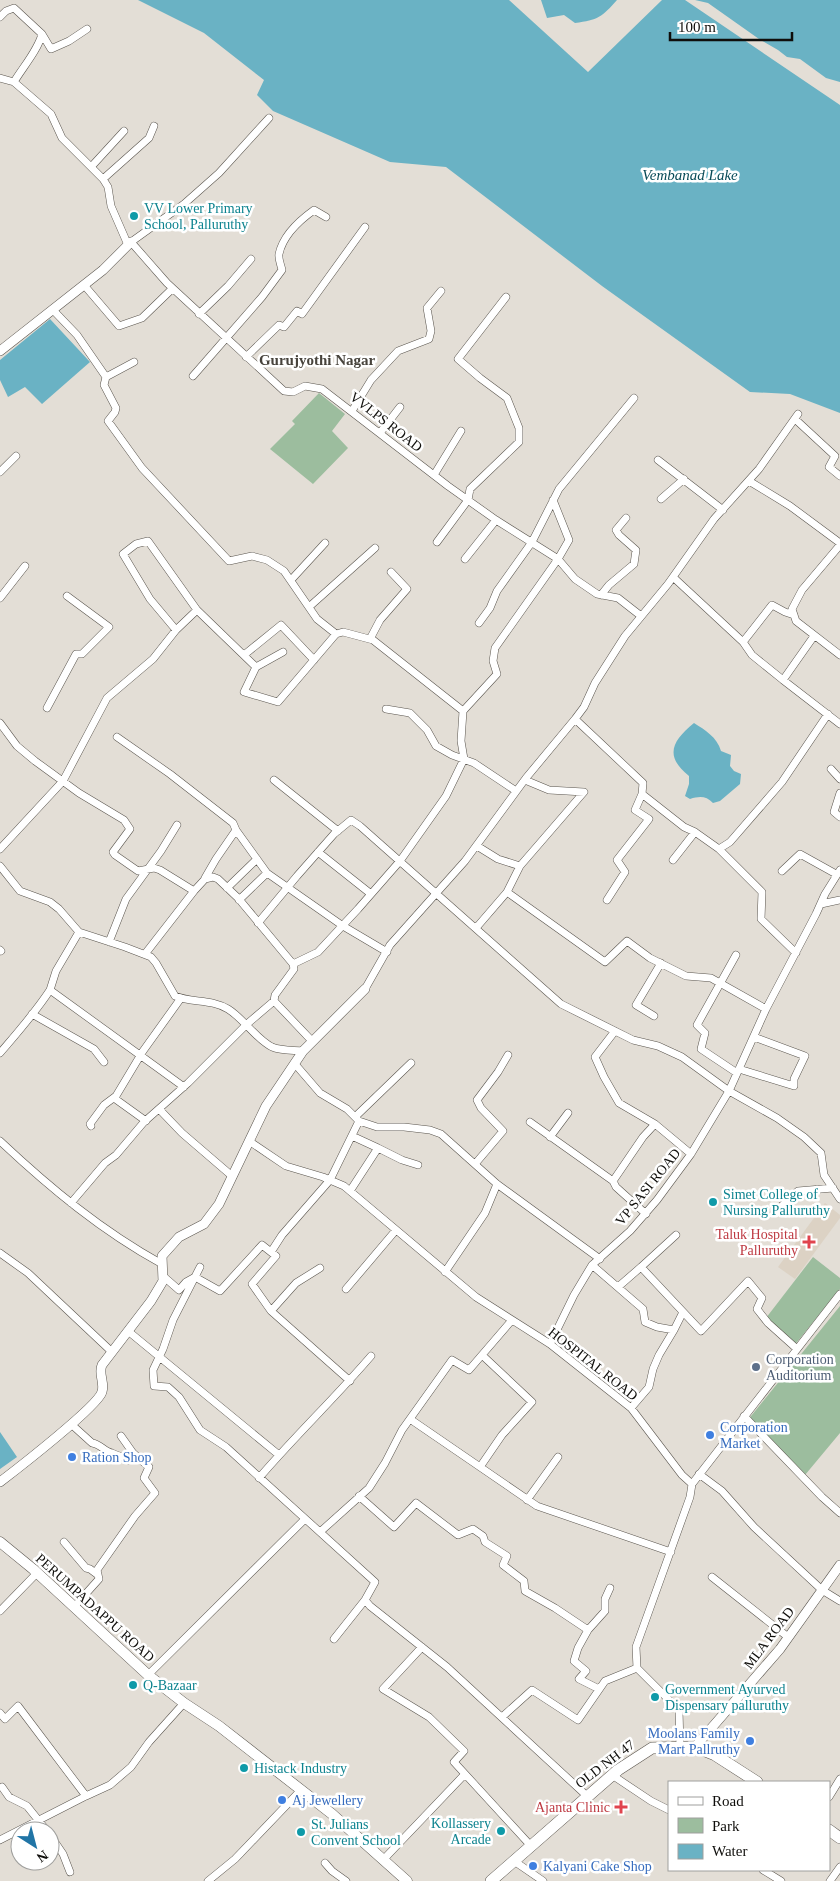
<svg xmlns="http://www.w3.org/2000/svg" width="840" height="1881" viewBox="0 0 840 1881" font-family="'Times New Roman',serif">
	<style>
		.built { fill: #dcd2c4 }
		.green { fill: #9cbd9e }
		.water { fill: #6ab2c4 }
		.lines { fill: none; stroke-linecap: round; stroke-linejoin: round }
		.minor-casing { stroke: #5a554e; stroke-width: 8 }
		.tertiary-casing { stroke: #5a554e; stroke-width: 10 }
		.secondary-casing { stroke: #5a554e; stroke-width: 11 }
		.primary-casing { stroke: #5a554e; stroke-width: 12 }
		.minor { stroke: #fff; stroke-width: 7 }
		.tertiary { stroke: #fff; stroke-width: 9 }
		.secondary { stroke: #fff; stroke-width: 10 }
		.primary { stroke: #fff; stroke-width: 11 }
		.culture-dot { fill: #0f9aa8; stroke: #fff; stroke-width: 2 }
		.health-dot { fill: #e0444e; stroke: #fff; stroke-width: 2 }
		.service-dot { fill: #5c6f8a; stroke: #fff; stroke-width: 2 }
		.shop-dot { fill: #3f7fe0; stroke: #fff; stroke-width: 2 }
		.labels { text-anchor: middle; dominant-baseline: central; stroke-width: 5; stroke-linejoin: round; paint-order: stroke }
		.culture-label { font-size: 14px; fill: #0d838f; stroke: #fff; text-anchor: start }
		.street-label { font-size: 14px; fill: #0f0e0b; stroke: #fff }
		.health-label { font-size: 14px; fill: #be3a42; stroke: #fff; text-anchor: end }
		.service-label { font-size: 14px; fill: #4e5e75; stroke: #fff; text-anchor: start }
		.shop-label { font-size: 14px; fill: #366cbe; stroke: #fff; text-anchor: start }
		.water-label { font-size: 15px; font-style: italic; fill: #084a57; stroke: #fff }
		.neighbourhood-label { font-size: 15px; font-weight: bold; fill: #47433c; stroke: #fff }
	</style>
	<rect width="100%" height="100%" fill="#e3ded6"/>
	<path class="built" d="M825 1203 840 1215V1218L795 1279 778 1267Z"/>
	<path class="green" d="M319 393 345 414 332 431 348 448 313 484 270 449 295 424 292 421Z
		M813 1257 840 1278V1289L793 1347 766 1318Z
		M840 1306V1433L805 1475 747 1421Z"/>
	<path class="water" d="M138 0H509L588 72 662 0H685L840 105V413L790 394 750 392 602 286 446 167 390 162 273 111 257 95 264 80 204 33Z
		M541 0H617C602 17 598 20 575 23L564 15 547 18Z
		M695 0H840V82L826 78 800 59 787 57 778 50 759 39 708 3Z
		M50 319 90 362 42 404 25 387 8 397 0 380V360Z
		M694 723C705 730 717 737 721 751L731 755 730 766 734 771 741 774 740 784 720 801 713 803C706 796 700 796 690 799L685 796 689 784V776C664 756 672 741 694 723Z
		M0 1432 17 1457 0 1469Z"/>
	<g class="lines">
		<defs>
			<path id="minor" d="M0 17 6 11 14 8 42 34C38 50 23 67 14 82
				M42 34 51 49 69 41 87 29
				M0 78 14 82 51 114 62 138 103 179 108 187 111 206 128 245
				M269 118 219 173 184 204 131 242 167 283 284 391 293 392 305 386 322 389 448 486 496 520 558 559 575 579 597 594 618 598 641 616
				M91 167 124 131
				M103 179 149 138 154 126
				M84 285 119 326 142 318 172 289
				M53 310 77 335 106 377 104 385 116 408 115 412 108 421 142 468 229 561 252 556 267 560 284 571 317 619 336 634
				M199 314 228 286 251 259
				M246 357 279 325 284 327 297 311 302 314 365 227
				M193 376 262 297 282 270C281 265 278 259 279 254 283 235 300 220 314 210L326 217
				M106 377 134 362
				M352 411 371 380 398 351 429 339 431 331 427 308 441 291
				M795 419 835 456 829 467 840 476
				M380 433 400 407
				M658 460 723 510
				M0 472 16 456
				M434 475 461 431
				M749 481 790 506 840 543
				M661 499 684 479
				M437 542 468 500 470 489 519 442V428L507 398 480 378 458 359 506 297
				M840 545 802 590 792 609 796 621 840 655
				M465 559 496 520
				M673 577 743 642 752 655 783 680 814 636
				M291 580 325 543
				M601 595 609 585 634 564 636 550 619 535 616 530 626 518
				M0 598 25 566
				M309 607 375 548
				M479 623 490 608 497 591 532 542 559 489 634 398
				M176 630 150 599 123 554 136 544 148 541 197 610 256 667
				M370 639 380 620 407 589 391 572
				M743 642 772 605 785 612 794 615
				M283 652 256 667 244 692 278 702 336 634 343 632 373 640 463 711
				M244 655 281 625 314 660
				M783 680 840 724
				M47 708 76 654H82L109 627 67 596
				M386 709 410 713 427 730 436 746 452 755 474 763 516 791
				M575 719 643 783 642 794 684 827 695 832 719 849 730 842 782 782 828 714
				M0 723 17 746 35 761 79 793 124 820 130 829 113 852 115 855 138 871 154 868 160 870 194 891 205 879 213 877 218 879 238 898 293 964 294 969 275 995 274 1001 312 1041
				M117 737 170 774 233 823 236 830 267 873
				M831 769 840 779
				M274 780 338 831
				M840 793 834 812 840 817
				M477 846 498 859 520 866 507 892
				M0 849 63 781 107 698 153 659 176 630 197 610
				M719 849 762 892 761 919 796 953
				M318 852 371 894
				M673 860 695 832
				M0 866 20 891 50 902 59 909 79 932 125 947 151 957 156 963 175 996C192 1003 212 999 228 1009 244 1019 257 1040 272 1047 282 1051 293 1050 303 1051
				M520 866 584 792 549 790 525 780
				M782 871 800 854 836 874
				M205 878 216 859 236 830
				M227 888 257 859
				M239 900 267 873 343 926 387 952
				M607 900 625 872 617 860 649 819 635 810 642 794
				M821 904 840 900
				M258 923 297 876 334 834 351 820 360 826 561 1004 633 1040 658 1046 682 1057 729 1091 777 1118 804 1137 821 1153 824 1175 840 1199
				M476 928 507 892 605 962 627 941 650 958 686 976 711 978 766 1009
				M79 932 56 971 50 990 184 1087
				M109 942 126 899 161 851 177 825
				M0 950 1 951
				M145 954 194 891
				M736 955 697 1025 705 1033 701 1049 737 1073
				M293 964 318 952 358 909 400 861 446 796 464 759 461 741 463 711 497 674 493 661 495 648 558 559 569 540 553 500
				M365 989 390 945 465 861 526 778 575 719 584 707 595 683 625 636 668 584 714 519 759 469 798 414
				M32 1014 94 1049 104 1062
				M654 1016 636 1005 661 963
				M615 1031 595 1057 604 1077 619 1103 655 1124 691 1154
				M0 1053C18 1032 35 1013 50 990
				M295 1064 320 1093 347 1109 359 1121 377 1127H404L430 1130 441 1134 497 1184 600 1259
				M739 1069 794 1086V1079L805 1056 754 1037
				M114 1098 146 1121
				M159 1109 182 1133 232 1176
				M355 1117 411 1063
				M530 1122 613 1181
				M91 1126 90 1124 104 1105 116 1096 143 1051 181 998
				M550 1137 568 1113
				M0 1141C50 1188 102 1231 162 1264
				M249 1141 286 1166 323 1177 344 1186 476 1297 550 1344 631 1408 682 1475 692 1484 690 1497 636 1647 637 1668 679 1710 680 1747
				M378 1148 402 1160 418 1165
				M475 1164 503 1131 481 1108 477 1100 498 1072 508 1055
				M350 1191 378 1148 352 1136
				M71 1203 105 1163 116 1155 144 1122 188 1083 247 1024 274 1001
				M775 1212 798 1191 833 1188
				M646 1214 616 1187 613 1181 643 1137 655 1124
				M676 1235 641 1267 701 1331 748 1281 762 1298 757 1309 768 1323 797 1349
				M271 1252 282 1235 330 1180 359 1121
				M0 1253 28 1273 112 1352
				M592 1265 643 1309 645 1322 657 1327 674 1330 683 1312
				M200 1267 173 1320 163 1349 153 1370 154 1386 168 1387 179 1397 200 1430 226 1447 375 1582 365 1600 370 1606 447 1667 587 1796
				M445 1272 485 1213 497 1184
				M163 1276 179 1290 186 1282 195 1277 220 1291 262 1245 276 1256 252 1284 271 1311 350 1381
				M618 1287 641 1267
				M346 1289 396 1230
				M271 1311 296 1283 320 1268
				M128 1331 279 1455
				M550 1344 574 1295 592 1265 630 1231 657 1200 691 1154 729 1091 766 1009 816 914 825 894 840 870
				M631 1408 649 1387 653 1369 659 1355 674 1330
				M744 1416 822 1497 840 1513
				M410 1419 537 1506 671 1552
				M71 1424 92 1443C100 1444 104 1451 112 1453 118 1456 122 1456 128 1460L133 1453 149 1467 144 1478 155 1493 135 1516 97 1570 99 1579 74 1607
				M121 1436 133 1453
				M480 1467 502 1435 532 1402 482 1355
				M699 1474 722 1491 754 1527 822 1590 840 1601
				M259 1478C295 1436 335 1398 371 1356
				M692 1484 840 1294
				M359 1496 394 1527 416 1503 458 1535 473 1529 483 1536 485 1542 507 1556 503 1565 524 1581 525 1591 555 1608 588 1630 578 1648 574 1661 586 1671 579 1679 599 1689
				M527 1500 558 1457
				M320 1532 369 1488 385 1463 402 1430 452 1360 469 1370 512 1320
				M64 1542 86 1568 90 1569 98 1575
				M712 1577 788 1637
				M0 1611 37 1573
				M588 1630 605 1611V1599L610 1588
				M334 1639 365 1600
				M422 1647 383 1689 429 1717 464 1751 454 1762 531 1846
				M148 1675 305 1519
				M0 1713 5 1719 18 1706 86 1796
				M502 1717 532 1690 578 1720 605 1681 637 1668
				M612 1775 651 1801 669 1810
				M2 1787 9 1797 27 1806 47 1831
				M829 1797 840 1779
				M50 1835 63 1854 70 1872
				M0 1840 86 1796 110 1785 131 1767 149 1742 184 1703
				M383 1860 465 1774
				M514 1861 543 1881
				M325 1863 332 1871 346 1881
				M763 1870 781 1881
				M208 1881 235 1859 301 1790
				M830 1881 840 1867"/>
			<path id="tertiary" d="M0 351 103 270 131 242
				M0 1482C17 1469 97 1407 102 1392 105 1382 98 1374 102 1365L151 1301 163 1281 162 1256 179 1237 204 1224 219 1204 266 1106 303 1051 365 989
				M695 1747 780 1649 840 1565"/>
			<path id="secondary" d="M0 1542 33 1569 148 1675 184 1703 219 1726 332 1814 407 1881"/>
			<path id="primary" d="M829 1830 840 1838
				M491 1881 618 1770 652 1748 695 1747 715 1755 757 1782"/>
		</defs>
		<use href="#minor" class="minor-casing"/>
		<use href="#tertiary" class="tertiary-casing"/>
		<use href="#secondary" class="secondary-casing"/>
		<use href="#primary" class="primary-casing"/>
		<use href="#minor" class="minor"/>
		<use href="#tertiary" class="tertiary"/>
		<use href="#secondary" class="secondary"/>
		<use href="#primary" class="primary"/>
	</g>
	<g class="culture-dot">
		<circle cx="134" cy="216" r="5"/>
		<circle cx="713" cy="1202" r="5"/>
		<circle cx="133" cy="1685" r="5"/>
		<circle cx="655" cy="1697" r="5"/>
		<circle cx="244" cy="1768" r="5"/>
		<circle cx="501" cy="1831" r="5"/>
		<circle cx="301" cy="1832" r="5"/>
	</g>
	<g class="health-dot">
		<path d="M806.5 1234.5h5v5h5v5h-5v5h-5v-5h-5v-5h5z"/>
		<path d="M618.5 1799.5h5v5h5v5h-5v5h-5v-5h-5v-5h5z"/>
	</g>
	<circle class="service-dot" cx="756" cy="1367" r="5"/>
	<g class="shop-dot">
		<circle cx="710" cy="1435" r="5"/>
		<circle cx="72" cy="1457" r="5"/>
		<circle cx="750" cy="1741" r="5"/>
		<circle cx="282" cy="1800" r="5"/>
		<circle cx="533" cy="1866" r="5"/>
	</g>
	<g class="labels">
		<g class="culture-label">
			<text x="144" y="208">VV Lower Primary<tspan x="144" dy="16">School, Palluruthy</tspan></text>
			<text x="723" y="1194">Simet College of<tspan x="723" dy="16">Nursing Palluruthy</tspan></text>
			<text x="143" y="1685">Q-Bazaar</text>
			<text x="665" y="1689">Government Ayurved<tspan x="665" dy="16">Dispensary palluruthy</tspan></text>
			<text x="254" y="1768">Histack Industry</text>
			<text x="491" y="1823" text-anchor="end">Kollassery<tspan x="491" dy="16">Arcade</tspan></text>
			<text x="311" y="1824">St. Julians<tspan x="311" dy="16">Convent School</tspan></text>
		</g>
		<g class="street-label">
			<text transform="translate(386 422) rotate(38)">VVLPS ROAD</text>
			<text transform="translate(648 1187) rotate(-51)">VP SASI ROAD</text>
			<text transform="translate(593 1364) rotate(38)">HOSPITAL ROAD</text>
			<text transform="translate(95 1608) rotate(42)">PERUMPADAPPU ROAD</text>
			<text transform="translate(769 1638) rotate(-53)">MLA ROAD</text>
			<text transform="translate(605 1764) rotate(-37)">OLD NH 47</text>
		</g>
		<g class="health-label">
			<text x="798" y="1234">Taluk Hospital<tspan x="798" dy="16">Palluruthy</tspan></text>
			<text x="610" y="1807">Ajanta Clinic</text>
		</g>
		<g class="service-label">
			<text x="766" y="1359">Corporation<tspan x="766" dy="16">Auditorium</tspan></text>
		</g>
		<g class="shop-label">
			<text x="720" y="1427">Corporation<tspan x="720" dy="16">Market</tspan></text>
			<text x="82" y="1457">Ration Shop</text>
			<text x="740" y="1733" text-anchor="end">Moolans Family<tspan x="740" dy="16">Mart Pallruthy</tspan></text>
			<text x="292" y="1800">Aj Jewellery</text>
			<text x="543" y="1866">Kalyani Cake Shop</text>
		</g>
		<g class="water-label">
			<text x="690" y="175">Vembanad Lake</text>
		</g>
		<g class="neighbourhood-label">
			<text x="317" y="360">Gurujyothi Nagar</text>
		</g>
	</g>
	<rect x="668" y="1781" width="162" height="90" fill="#ffffff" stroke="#9f9f9d"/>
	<rect x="678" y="1797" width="25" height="8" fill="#ffffff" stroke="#9f9f9d"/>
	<text x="712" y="1806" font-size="15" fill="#0f0e0b">Road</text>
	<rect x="678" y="1818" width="25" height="15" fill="#9cbd9e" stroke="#9f9f9d"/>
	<text x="712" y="1831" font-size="15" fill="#0f0e0b">Park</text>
	<rect x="678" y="1844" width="25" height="15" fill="#6ab2c4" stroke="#9f9f9d"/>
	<text x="712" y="1856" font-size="15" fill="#0f0e0b">Water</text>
	<g transform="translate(35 1846) rotate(144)"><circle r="24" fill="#ffffff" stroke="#9f9f9d"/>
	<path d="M0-4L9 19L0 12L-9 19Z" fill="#2175a6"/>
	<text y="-8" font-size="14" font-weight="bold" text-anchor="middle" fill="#0f0e0b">N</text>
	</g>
	<path d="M670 32v8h122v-8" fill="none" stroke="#0f0e0b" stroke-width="2.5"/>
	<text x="678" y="32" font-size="15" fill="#0f0e0b" stroke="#ffffff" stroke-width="4" paint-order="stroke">100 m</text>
</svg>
